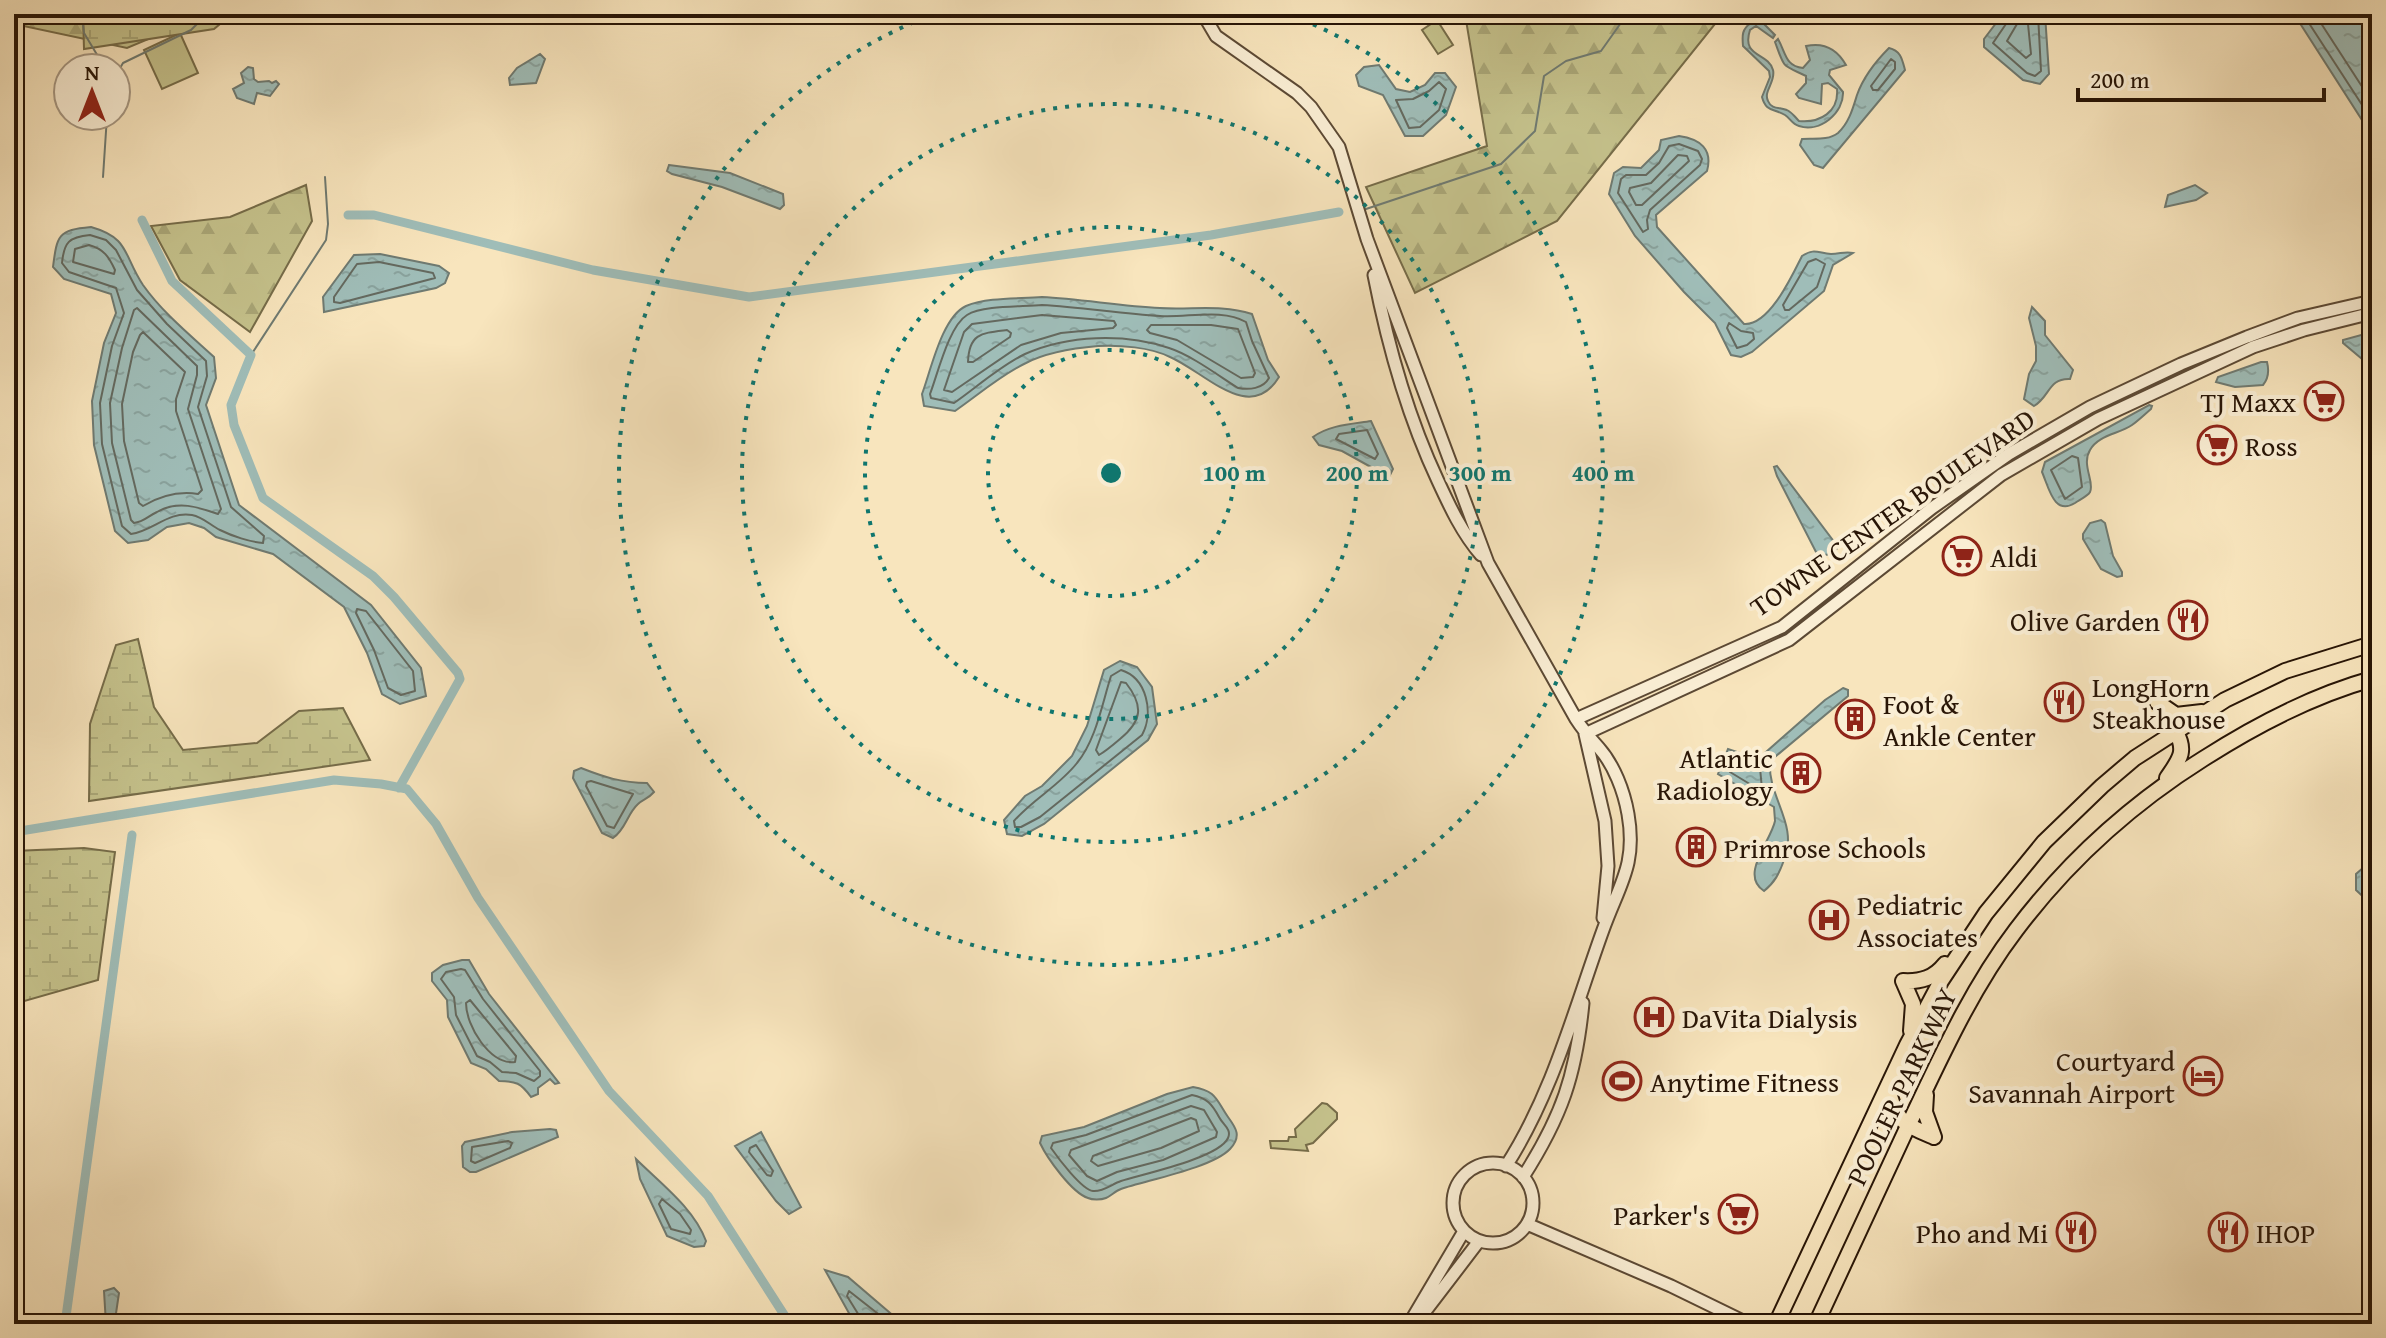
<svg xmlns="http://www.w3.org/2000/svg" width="2386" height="1338" viewBox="0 0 2386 1338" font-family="'Gentium Book Plus',serif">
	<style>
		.green { fill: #c5c28c; stroke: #766c49; stroke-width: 2 }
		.forest { fill: url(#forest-firs); stroke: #766c49; stroke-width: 2 }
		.wetland { fill: url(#wetland-marsh); stroke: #766c49; stroke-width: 2 }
		.water { fill: url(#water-ripples); stroke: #6f7a71; stroke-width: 2 }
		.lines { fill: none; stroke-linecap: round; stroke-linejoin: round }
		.shore { stroke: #64695f; stroke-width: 2 }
		.stream { stroke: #6f7a71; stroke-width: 2 }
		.canal { stroke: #9fbdb8; stroke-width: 9 }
		.minor-casing { stroke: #5c4934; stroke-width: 15 }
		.major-casing { stroke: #281506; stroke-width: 18 }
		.minor { stroke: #faeed4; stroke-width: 11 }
		.major { stroke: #f8e5bd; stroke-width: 14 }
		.ring { fill: none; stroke: #0f766e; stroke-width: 4; stroke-dasharray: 4 8 }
		.labels { text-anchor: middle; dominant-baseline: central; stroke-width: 8; stroke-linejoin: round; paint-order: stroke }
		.poi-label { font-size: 28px; fill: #281506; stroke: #faeed4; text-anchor: start }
		.street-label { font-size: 28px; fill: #281506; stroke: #faeed4 }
		.centre { fill: #0f766e; stroke: #faeed4; stroke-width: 4 }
		.ring-label { font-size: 24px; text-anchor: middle; font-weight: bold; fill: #0f766e; stroke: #faeed4; stroke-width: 8; stroke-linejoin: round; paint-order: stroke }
	</style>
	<defs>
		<pattern id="forest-firs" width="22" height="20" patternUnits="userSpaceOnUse" patternTransform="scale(2)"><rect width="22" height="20" fill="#c5c28c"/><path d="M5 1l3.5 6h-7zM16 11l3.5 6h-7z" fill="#a9a677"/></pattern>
		<pattern id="wetland-marsh" width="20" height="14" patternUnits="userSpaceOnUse" patternTransform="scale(2)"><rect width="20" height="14" fill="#c5c28c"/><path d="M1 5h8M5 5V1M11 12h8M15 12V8" fill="none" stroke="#a9a677"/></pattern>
		<pattern id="water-ripples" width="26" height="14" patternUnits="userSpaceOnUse" patternTransform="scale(2)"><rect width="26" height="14" fill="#9fbdb8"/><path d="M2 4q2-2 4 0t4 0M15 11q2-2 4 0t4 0" fill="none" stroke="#89a29d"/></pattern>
	</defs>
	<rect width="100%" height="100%" fill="#f8e5bd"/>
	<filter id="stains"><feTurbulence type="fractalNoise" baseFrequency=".0025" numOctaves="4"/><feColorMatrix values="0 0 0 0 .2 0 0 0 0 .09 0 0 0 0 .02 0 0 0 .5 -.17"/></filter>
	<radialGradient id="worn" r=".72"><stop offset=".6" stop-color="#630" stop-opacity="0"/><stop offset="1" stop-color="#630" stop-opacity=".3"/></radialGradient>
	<path class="green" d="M1437 20 1453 45 1438 54 1422 30Z
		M180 33 198 73 162 89 144 50Z
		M1322 1103 1327 1104 1337 1113V1119L1313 1143 1306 1145 1308 1151 1271 1148 1270 1141H1288L1289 1137H1296L1295 1129Z"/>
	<path class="forest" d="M14 14H208L127 48 14 24Z
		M1465 14H1723L1557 221 1415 293 1366 187 1487 146Z
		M306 185 312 221 250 332 180 280 151 226 230 217Z"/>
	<path class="wetland" d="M83 14H232L214 29 84 49Z
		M138 639 154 707 183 750 257 743 299 711 343 708 370 760 89 801 90 724 116 645Z
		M84 848 115 852 98 980 14 1004V851Z"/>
	<path class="water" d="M2003 14H2045L2049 74 2040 84 2023 80 1984 47V39Z
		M2294 14H2368L2372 117 2370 121 2362 120Z
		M1751 23 1764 24 1775 35 1773 38 1756 26 1750 30C1741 58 1768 52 1773 70 1776 82 1763 91 1768 101 1772 111 1783 106 1790 112 1793 114 1796 118 1799 121 1820 123 1839 112 1837 89L1828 83 1822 84 1821 104 1799 98 1796 94 1806 83V76C1781 64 1785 69 1775 42L1778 39C1786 53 1785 66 1803 68L1810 60 1806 46C1824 42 1837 49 1846 65L1830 70 1829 75 1843 92C1844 113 1820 133 1799 126 1792 124 1790 118 1785 115 1773 108 1766 112 1762 97L1770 77 1769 71 1743 46C1742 35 1742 29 1751 23Z
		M1889 48C1901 51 1902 59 1905 70L1823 168 1814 165 1800 145 1802 139C1813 138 1828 141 1838 133 1849 123 1853 108 1857 95 1863 78 1876 61 1889 48Z
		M540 54 545 59 536 83 510 85 509 78 517 68Z
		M1379 65 1396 89 1410 92 1425 85 1435 73H1445L1456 87 1446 115 1423 136H1405L1383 95 1359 86 1356 75 1364 67Z
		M248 67 253 68 254 79 258 82 269 81 272 83 276 81 279 84 270 96 257 93 254 104 237 98 233 89 244 83 241 73Z
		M1679 136C1700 139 1713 149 1707 171L1656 215 1657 227 1744 324C1769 326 1792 276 1802 256 1814 248 1818 253 1831 254 1840 254 1845 251 1853 253L1833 265 1824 291 1752 352 1741 357 1731 355 1715 323 1684 292 1635 236 1609 194 1614 173 1623 167 1641 168 1659 150 1661 140Z
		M669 165 730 173 783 194 784 205 780 209 722 187 672 174 667 171Z
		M2195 185 2207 193 2196 200 2165 207 2168 195Z
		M91 227C130 238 123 255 143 285 162 312 190 335 214 357L216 378 206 405 239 505 371 605 421 668 426 696 400 704 382 694 367 653 344 607 273 554 216 537 204 528 189 523 167 527 148 540 128 543 115 531 94 445 92 401 104 343 116 313 111 294 64 279 53 267C57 235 58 230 91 227Z
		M380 254 439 266 449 273 445 283 436 288 324 312 323 297 354 255Z
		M1042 297C1081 299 1120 306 1160 308 1192 310 1221 304 1252 314L1268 360 1279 377C1250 425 1205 372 1170 357 1150 347 1120 345 1098 346 1075 348 1047 352 1026 363 1001 375 978 395 955 411L924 406 922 394C931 370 942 317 966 306 988 297 1019 299 1042 297Z
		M2032 307 2045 321V335L2073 370 2070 379C2048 378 2050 397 2034 406L2024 399 2029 374 2036 361V346L2029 318Z
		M2372 332V364H2368L2343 343V340Z
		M2261 362H2267C2269 370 2269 378 2263 385L2235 387 2216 382 2218 377Z
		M2149 405 2152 406 2151 409C2145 414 2139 420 2132 425 2119 434 2098 435 2090 450 2081 465 2095 482 2090 492 2088 496 2079 500 2075 503 2054 516 2049 488 2042 472L2045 462Z
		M1371 421 1393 469 1389 477 1342 451 1319 445 1313 437C1329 425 1352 424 1371 421Z
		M1777 466 1835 543 1837 548 1834 554 1823 555 1816 552 1777 476 1774 467Z
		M2101 520 2105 523 2113 556 2122 572V576L2117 577 2101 569 2083 539V534L2090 523Z
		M1120 661 1137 667 1152 687 1157 724 1148 740 1044 824 1022 836 1007 834 1004 820 1025 796 1042 786 1072 756 1087 726 1104 670Z
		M1843 688 1848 690V696L1770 761C1767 797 1799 824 1784 860 1779 874 1775 882 1764 891 1739 875 1771 841 1775 821 1775 820 1774 808 1774 807L1718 774 1728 749 1758 759 1825 700Z
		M581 768C604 777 622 783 647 783L654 792C648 799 643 799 638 804 627 814 626 829 613 838L602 833 573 778 574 771Z
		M2364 867 2372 868V905L2356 890V874Z
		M462 960H469L489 994 559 1083 555 1084 550 1079 538 1088V1094L531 1097C521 1083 516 1081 499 1081L486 1069 471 1063 448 1017 447 1000 432 981V973L443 965Z
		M1193 1087C1217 1091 1216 1100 1228 1117 1236 1128 1242 1136 1230 1149 1212 1168 1147 1180 1121 1189 1115 1191 1111 1196 1106 1198 1101 1200 1092 1200 1088 1198 1072 1193 1047 1158 1040 1143L1042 1136 1084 1127 1167 1094Z
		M550 1129 556 1130 558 1137 476 1172H470L463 1167 462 1146 465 1142 512 1132Z
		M761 1132 801 1207 789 1214 776 1201 735 1146Z
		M636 1159C660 1183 694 1208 706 1241L704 1246 694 1247 667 1236 640 1179Z
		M825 1270 848 1277 903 1324H855Z
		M114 1288 119 1293 115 1320 119 1324H106L104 1291Z"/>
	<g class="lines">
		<path class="shore" d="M2009 14 2008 21 1993 43 2027 73 2035 76 2041 71 2038 14
			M2019 14 2017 24 2007 41 2026 58 2031 54 2027 14
			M2303 14 2366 111 2372 114
			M2315 14 2372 102
			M1891 59 1895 62V69L1878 90H1873L1871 86Z
			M1439 82 1446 89 1439 110 1420 127 1409 128 1396 100 1413 99 1429 91Z
			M1679 144 1698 151 1702 159 1700 165 1650 210 1647 220 1648 229 1643 232 1618 193 1621 179 1626 175H1646L1659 163 1669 146Z
			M1678 155 1687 156 1689 161 1642 205H1636L1629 192 1630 188 1651 183Z
			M90 235 106 240 116 250 137 290 167 324 206 361 207 376 198 407 231 507 264 536 263 543C250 542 232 536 220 530 210 525 203 517 192 515 168 511 153 531 131 534L122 526 102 444 100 403 112 346 124 313 116 288 69 272 62 263C64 242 69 237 90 235Z
			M89 245C104 249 109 257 115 270L114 274 73 262 75 249Z
			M1816 259 1825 264 1817 287 1789 310H1785L1783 305 1808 262Z
			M379 262 433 273 435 278 340 303 334 302V297L357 264Z
			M1042 305C1082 307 1121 314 1160 316 1187 318 1222 308 1246 322L1252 341 1269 378C1263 389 1249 390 1238 388 1219 376 1191 355 1169 348 1124 333 1068 335 1025 354 1000 366 977 387 954 403L931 398 930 394C938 373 949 326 967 315 983 305 1023 307 1042 305Z
			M137 308 197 366V375L188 409 221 509 218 514C198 507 178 500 157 512 148 516 144 522 134 523L131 520 112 443 110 403 122 348 134 310Z
			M1042 315 1114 321 1116 325 1113 328 1061 333 1021 345 952 392 944 390 964 332 972 324Z
			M1729 323 1741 331 1753 333 1754 339 1747 345 1737 348 1727 328Z
			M1211 325 1238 329 1255 373 1253 377 1241 378 1177 340 1150 333 1147 330 1151 325Z
			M1007 330 1011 333 1010 337 973 362H968C969 333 982 333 1007 330Z
			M143 332 185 372 176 399V411L202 490 198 494C179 491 160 496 143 506L139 503 124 441 122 404 133 352 140 335Z
			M1367 430 1378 454 1375 459 1336 439 1339 434Z
			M2072 456 2078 458 2082 487 2065 499 2051 470Z
			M357 609 366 611 413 671 415 691 401 695 388 688 374 650 356 613Z
			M1121 670C1147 678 1154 713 1142 735L1040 817 1021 827H1015L1014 821C1033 799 1059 786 1077 763 1096 740 1102 704 1111 676Z
			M1121 682 1126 683C1144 706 1142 721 1120 739 1113 745 1106 751 1099 755L1096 750Z
			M1734 761 1760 768 1762 789H1758L1730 772 1729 767Z
			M591 781 633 794 614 828 607 826 586 786 587 782Z
			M461 969 465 970 483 999 540 1071V1076L534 1081 516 1073 502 1072 490 1062 477 1056 456 1015 454 997 441 979 446 972Z
			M470 1000 516 1056 515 1062C490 1065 466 1026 466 1003Z
			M1192 1095C1207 1098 1212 1104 1219 1117 1223 1125 1232 1129 1228 1138 1219 1158 1143 1174 1121 1181 1112 1184 1103 1192 1093 1191 1082 1190 1058 1158 1051 1148L1053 1143 1086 1135Z
			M1191 1106 1204 1110 1217 1132 1216 1137 1163 1160 1117 1172 1097 1181 1087 1176 1069 1155 1071 1150Z
			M1191 1118 1196 1120 1199 1131 1161 1148 1098 1166 1091 1161 1093 1156Z
			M508 1141 512 1143 510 1148 475 1163 471 1161 472 1147Z
			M756 1145 773 1171 771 1176 767 1175 749 1152 750 1148Z
			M662 1199 680 1214 691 1230 690 1234 671 1229 659 1204Z
			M861 1324 860 1317 847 1296 849 1291 891 1324"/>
		<path class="stream" d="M82 14 84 33 105 68
			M116 75 123 63 191 30 207 14
			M103 177 107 116
			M1366 209 1501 164 1535 131 1544 76 1566 61 1601 51 1623 20 1624 14
			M251 355 326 240 328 224 325 177"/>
		<path class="canal" d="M348 215H374L593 270 749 297 1211 235 1339 212
			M142 220 172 281 251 355 231 405 234 425 263 498 373 576 394 597 458 673 460 679 399 788
			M14 832 334 780 381 784 407 789 436 824 478 898 609 1091 708 1196 790 1324
			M65 1324 132 835"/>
		<defs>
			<path id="minor" d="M1203 14 1216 36 1297 93 1311 107 1339 147 1367 239 1488 563 1576 719C1583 730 1590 738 1599 748 1614 765 1624 791 1628 814 1637 865 1619 885 1603 930 1574 1010 1553 1093 1506 1166
				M1374 275C1388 347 1407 415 1438 481 1450 507 1462 533 1481 555
				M1576 719 1782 627 1932 508 2009 454 2090 407 2181 364 2247 337 2298 318 2372 301
				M1585 734 1789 640 2001 475 2098 419 2253 347 2304 330 2372 313
				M1585 734 1605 821 1608 866 1603 918
				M1453 1203a40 40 0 1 1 80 0a40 40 0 1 1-80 0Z
				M1523 1177C1562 1116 1576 1075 1583 1003
				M1527 1224 1671 1286 1749 1324
				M1409 1324 1464 1231
				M1413 1324 1424 1313 1479 1241"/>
			<path id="major" d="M2157 702 2176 715 2202 712
				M2167 778C2179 760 2187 752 2176 732
				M1911 1031 1913 1004 1903 981C1921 982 1934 978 1945 964
				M1888 1086C1894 1121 1904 1124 1934 1137
				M1926 1095 1925 1112 1934 1137
				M1776 1324 1907 1045 1941 981 1986 913 2044 842 2102 786 2135 758 2225 700 2285 671 2372 644
				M1816 1324C1847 1258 1878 1192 1908 1126 1940 1059 1971 989 2016 930 2068 861 2130 805 2203 759 2256 725 2311 696 2372 679"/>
		</defs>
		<use href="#minor" class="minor-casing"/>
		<use href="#major" class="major-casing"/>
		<use href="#minor" class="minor"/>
		<use href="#major" class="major"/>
	</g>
	<g class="ring">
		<circle cx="1111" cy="473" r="123"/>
		<circle cx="1111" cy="473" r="246"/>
		<circle cx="1111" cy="473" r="369"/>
		<path d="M1291 15A492 492 0 1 1 931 15"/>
	</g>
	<defs>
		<symbol id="supermarket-ring" viewBox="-11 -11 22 22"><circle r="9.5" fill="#faeed4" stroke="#8f2418" stroke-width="1.5"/><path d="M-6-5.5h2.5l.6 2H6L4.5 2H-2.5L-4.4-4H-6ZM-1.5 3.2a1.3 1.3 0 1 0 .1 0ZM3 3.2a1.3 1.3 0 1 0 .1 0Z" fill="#8f2418"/></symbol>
		<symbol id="restaurant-ring" viewBox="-11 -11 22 22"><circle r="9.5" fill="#faeed4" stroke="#8f2418" stroke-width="1.5"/><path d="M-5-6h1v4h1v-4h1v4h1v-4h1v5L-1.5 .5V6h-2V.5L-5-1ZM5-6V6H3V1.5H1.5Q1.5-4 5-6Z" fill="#8f2418"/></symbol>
		<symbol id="building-ring" viewBox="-11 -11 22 22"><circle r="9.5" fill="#faeed4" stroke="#8f2418" stroke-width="1.5"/><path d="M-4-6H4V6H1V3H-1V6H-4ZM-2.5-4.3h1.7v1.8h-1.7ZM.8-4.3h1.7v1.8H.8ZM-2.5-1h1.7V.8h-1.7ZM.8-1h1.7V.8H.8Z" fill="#8f2418"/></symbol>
		<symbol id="hospital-ring" viewBox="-11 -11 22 22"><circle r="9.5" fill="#faeed4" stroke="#8f2418" stroke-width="1.5"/><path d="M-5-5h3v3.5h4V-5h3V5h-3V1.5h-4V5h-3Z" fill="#8f2418"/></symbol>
		<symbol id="hotel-ring" viewBox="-11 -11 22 22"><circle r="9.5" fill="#faeed4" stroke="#8f2418" stroke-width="1.5"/><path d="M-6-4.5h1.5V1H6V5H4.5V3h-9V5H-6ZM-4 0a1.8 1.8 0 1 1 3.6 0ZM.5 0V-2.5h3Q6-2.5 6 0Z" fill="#8f2418"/></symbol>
		<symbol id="stadium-ring" viewBox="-11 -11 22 22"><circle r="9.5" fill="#faeed4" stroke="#8f2418" stroke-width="1.5"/><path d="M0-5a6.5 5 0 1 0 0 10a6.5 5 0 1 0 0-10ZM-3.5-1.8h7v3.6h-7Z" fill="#8f2418"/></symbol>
	</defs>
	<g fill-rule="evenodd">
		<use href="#supermarket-ring" x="2302" y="379" width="44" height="44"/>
		<use href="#supermarket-ring" x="2195" y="423" width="44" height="44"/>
		<use href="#supermarket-ring" x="1940" y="534" width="44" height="44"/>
		<use href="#restaurant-ring" x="2166" y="598" width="44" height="44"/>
		<use href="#restaurant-ring" x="2042" y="680" width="44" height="44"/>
		<use href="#building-ring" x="1833" y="697" width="44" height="44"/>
		<use href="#building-ring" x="1779" y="751" width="44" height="44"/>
		<use href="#building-ring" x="1674" y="825" width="44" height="44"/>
		<use href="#hospital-ring" x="1807" y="898" width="44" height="44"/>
		<use href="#hospital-ring" x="1632" y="995" width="44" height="44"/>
		<use href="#hotel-ring" x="2181" y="1054" width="44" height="44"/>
		<use href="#stadium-ring" x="1600" y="1059" width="44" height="44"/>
		<use href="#supermarket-ring" x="1716" y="1192" width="44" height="44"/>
		<use href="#restaurant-ring" x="2054" y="1210" width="44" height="44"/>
		<use href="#restaurant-ring" x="2206" y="1210" width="44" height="44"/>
	</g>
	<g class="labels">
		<g class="poi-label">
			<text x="2296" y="401" text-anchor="end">TJ Maxx</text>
			<text x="2245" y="445">Ross</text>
			<text x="1990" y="556">Aldi</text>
			<text x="2160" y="620" text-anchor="end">Olive Garden</text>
			<text x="2092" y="686">LongHorn<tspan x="2092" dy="32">Steakhouse</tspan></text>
			<text x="1883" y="703">Foot &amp;<tspan x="1883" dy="32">Ankle Center</tspan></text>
			<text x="1773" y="757" text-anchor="end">Atlantic<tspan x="1773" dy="32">Radiology</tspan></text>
			<text x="1724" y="847">Primrose Schools</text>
			<text x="1857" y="904">Pediatric<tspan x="1857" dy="32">Associates</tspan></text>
			<text x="1682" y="1017">DaVita Dialysis</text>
			<text x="2175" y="1060" text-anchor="end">Courtyard<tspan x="2175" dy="32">Savannah Airport</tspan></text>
			<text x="1650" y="1081">Anytime Fitness</text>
			<text x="1710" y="1214" text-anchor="end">Parker's</text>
			<text x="2048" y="1232" text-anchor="end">Pho and Mi</text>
			<text x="2256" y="1232">IHOP</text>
		</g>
		<g class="street-label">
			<text transform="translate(1892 512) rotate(-35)">TOWNE CENTER BOULEVARD</text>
			<text transform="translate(1901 1086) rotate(-64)">POOLER PARKWAY</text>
		</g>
	</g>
	<circle cx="1111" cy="473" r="12" class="centre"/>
	<g class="ring-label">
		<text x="1234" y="481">100 m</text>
		<text x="1357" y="481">200 m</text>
		<text x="1480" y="481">300 m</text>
		<text x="1603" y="481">400 m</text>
	</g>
	<rect width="2386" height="1338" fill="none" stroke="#f8e5bd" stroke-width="48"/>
	<rect x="16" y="16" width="2354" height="1306" fill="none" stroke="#281506" stroke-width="4"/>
	<rect x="24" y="24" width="2338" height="1290" fill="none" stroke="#281506" stroke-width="2"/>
	<g transform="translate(92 92)"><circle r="38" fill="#faeed4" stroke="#a69782" stroke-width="2"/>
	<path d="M0-6L14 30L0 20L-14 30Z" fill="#8f2418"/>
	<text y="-12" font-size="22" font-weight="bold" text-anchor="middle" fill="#281506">N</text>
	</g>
	<path d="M2078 88v12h246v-12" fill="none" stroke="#281506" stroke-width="4"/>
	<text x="2090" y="88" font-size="24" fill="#281506" stroke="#faeed4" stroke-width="6" paint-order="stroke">200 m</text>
	<rect width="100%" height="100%" filter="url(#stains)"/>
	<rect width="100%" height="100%" fill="url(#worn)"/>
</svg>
